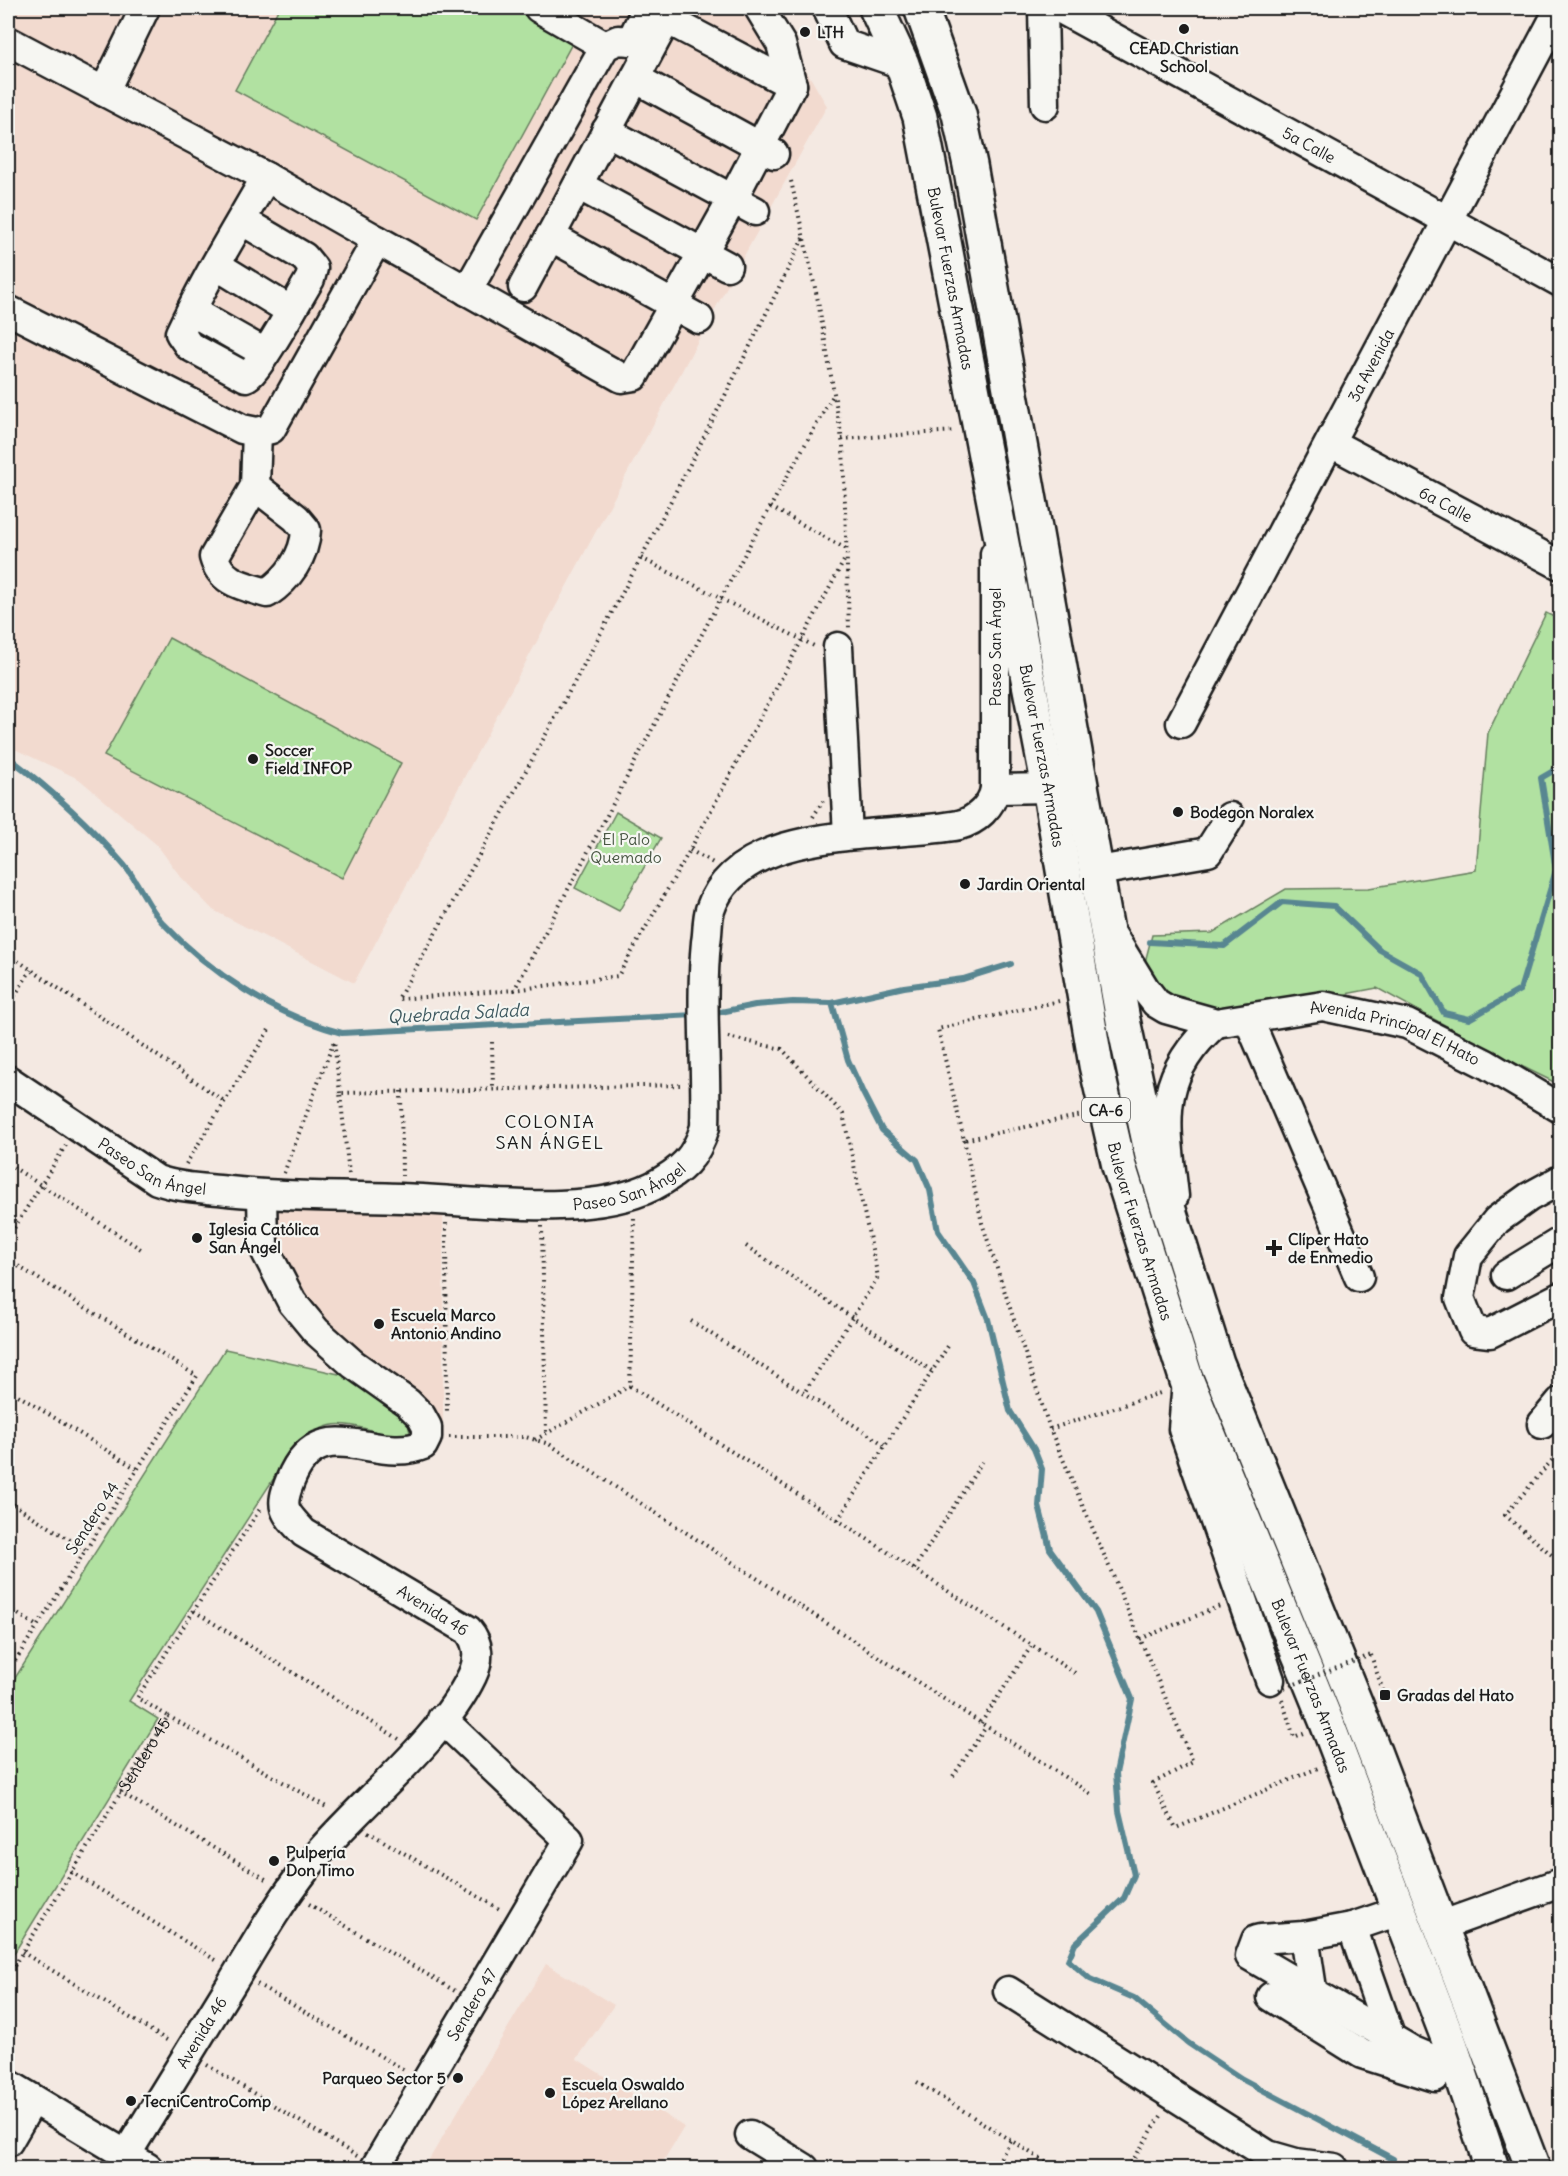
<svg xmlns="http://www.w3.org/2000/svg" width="1568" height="2176" viewBox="0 0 1568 2176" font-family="Delius,sans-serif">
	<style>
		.built { fill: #f2dacf }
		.green { fill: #b1e1a1; stroke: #667e5e; stroke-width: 1.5 }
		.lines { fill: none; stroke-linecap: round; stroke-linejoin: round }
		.stream { stroke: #588691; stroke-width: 6 }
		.minor-casing { stroke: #1c1c1c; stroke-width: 33 }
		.highway-casing { stroke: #1c1c1c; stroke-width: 38 }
		.path { stroke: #1c1c1c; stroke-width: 4; stroke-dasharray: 1.5 4.5; stroke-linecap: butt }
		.minor { stroke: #f6f6f2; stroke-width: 28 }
		.highway { stroke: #f6f6f2; stroke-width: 33 }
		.path-bridge { stroke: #1c1c1c; stroke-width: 4; stroke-dasharray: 1.5 4.5; stroke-linecap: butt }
		.poi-dot { fill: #1c1c1c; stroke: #f6f6f2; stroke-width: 2 }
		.labels { text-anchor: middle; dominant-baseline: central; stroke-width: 4.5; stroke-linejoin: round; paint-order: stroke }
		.shield { fill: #f6f6f2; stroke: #5d5d5c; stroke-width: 1.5 }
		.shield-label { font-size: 15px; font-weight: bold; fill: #1c1c1c }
		.poi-label { font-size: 16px; font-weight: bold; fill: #1c1c1c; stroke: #f6f6f2; text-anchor: start }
		.street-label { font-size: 16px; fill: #1c1c1c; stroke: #f6f6f2 }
		.park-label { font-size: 16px; fill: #495744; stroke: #f6f6f2 }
		.water-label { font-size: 18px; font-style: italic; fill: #3f5a60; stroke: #f6f6f2 }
		.neighbourhood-label { font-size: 18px; letter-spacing: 1.5px; fill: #1c1c1c; stroke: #f6f6f2 }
	</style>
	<rect width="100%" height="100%" fill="#f4e9e2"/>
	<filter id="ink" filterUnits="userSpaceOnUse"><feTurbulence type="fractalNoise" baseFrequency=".0167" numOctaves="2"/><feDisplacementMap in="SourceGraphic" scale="12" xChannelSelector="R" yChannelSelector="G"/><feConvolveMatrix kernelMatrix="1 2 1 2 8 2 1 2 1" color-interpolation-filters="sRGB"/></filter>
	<g filter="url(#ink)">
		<path class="built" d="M8 8H784L773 14 827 106 729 283 354 983 213 910 180 876 157 845 79 779 8 746Z
			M267 1203 443 1211V1433L431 1434 280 1273Z
			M546 1964 614 2005 577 2059 684 2127 659 2168H424Z"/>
		<path class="green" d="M279 8H519L575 38 476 220 235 90Z
			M1546 613 1560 620V1085L1505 1058 1377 988 1335 996 1214 1009 1165 997 1144 966 1152 935 1212 933 1286 889 1369 888 1476 870 1488 733Z
			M169 638 401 763 342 878 104 756Z
			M616 812 661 838 619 911 575 888Z
			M225 1349 357 1378 388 1395 408 1423 410 1433 405 1438 397 1437C343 1424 327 1410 287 1458L129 1701 158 1719 8 1963V1689Z"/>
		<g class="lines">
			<path class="stream" d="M8 757C49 788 90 825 124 865 139 882 147 906 162 922 210 973 274 1015 342 1033L695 1015
				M1150 942 1224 946 1282 902 1334 906 1380 950 1421 973 1444 1013 1469 1019 1520 990 1556 870 1541 778 1560 767
				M832 1003 848 1060 863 1093 882 1130 917 1160 930 1190 938 1231 974 1283 988 1319 1010 1411 1034 1449 1042 1469 1039 1506 1050 1549 1096 1612 1132 1699 1116 1773 1119 1811 1134 1875 1124 1898 1075 1944 1068 1960 1090 1979 1134 1998 1188 2043 1242 2079 1393 2159
				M711 1014 755 1005 793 1002 832 1003 904 987 963 979 1011 964"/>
			<defs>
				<g id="minor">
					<path d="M539 8 605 46"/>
					<path d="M827 8 844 44 902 64"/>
					<path d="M1043 8 1045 105"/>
					<path id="s2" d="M1059 8 1560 282"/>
					<path d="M8 41 266 177 377 240 271 429 257 432 242 429 8 310"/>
					<path d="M635 78 774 154"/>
					<path d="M104 92 145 8"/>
					<path d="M606 131 755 211"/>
					<path d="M578 185 727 266"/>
					<path d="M241 220 304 257 313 268 310 279C300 295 257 374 246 377L189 346 180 333C205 279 237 228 266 177"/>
					<path d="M550 236 699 319"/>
					<path d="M377 240 622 378 634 376 732 200 792 85 781 44 759 8"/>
					<path d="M216 265 291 311"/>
					<path d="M523 287 664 24 674 23 792 85"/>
					<path d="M467 291 605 46 618 40 631 41 647 8"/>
					<path d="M191 311 265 353"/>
					<path id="s3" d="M1331 443 1560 565"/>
					<path d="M255 486 296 518 306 530C305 556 288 579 267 593 244 586 221 583 214 557L255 486 257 432"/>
					<path d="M838 647 848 835"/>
					<path id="s4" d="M1181 723 1560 8"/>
					<path d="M995 789 1049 788"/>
					<path d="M1098 871 1208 852 1230 817"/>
					<path id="s5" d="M1110 932 1145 989 1156 1003 1166 1009 1216 1023 1323 1006 1407 1024 1486 1064 1560 1108"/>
					<path d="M1248 1018 1359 1277"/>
					<path id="s6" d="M8 1080 157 1180C177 1187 198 1188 219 1190 280 1197 340 1196 401 1198 473 1200 587 1219 653 1186 681 1171 696 1158 705 1127 707 1065 700 1003 706 942 708 932 707 919 710 910 739 822 888 839 959 825 976 821 992 806 995 789V554"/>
					<path d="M1560 1180 1529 1197 1497 1220 1468 1256 1460 1298 1473 1331 1490 1333 1560 1297"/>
					<path d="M1174 1196C1166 1123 1154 1077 1216 1023"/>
					<path d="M1506 1275 1560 1242"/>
					<path d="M1187 1381 1183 1429 1270 1680"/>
					<path d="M1542 1424 1560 1402"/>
					<path d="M1399 1911 1352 1927 1304 1936 1260 1939 1256 1940 1250 1956 1413 2051 1460 2071"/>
					<path d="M1440 1926 1560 1883"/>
					<path d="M1352 1927 1391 2039"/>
					<path d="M1304 1936 1313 1995"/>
					<path d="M1008 1991 1268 2155 1296 2163 1334 2168"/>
					<path d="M1271 1997 1362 2054 1435 2077"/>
					<path d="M8 2084 148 2168"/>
					<path d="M750 2135 804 2168"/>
					<path d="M8 2142 33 2099"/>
					<path id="s7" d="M126 2155C162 2097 197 2039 233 1981 256 1943 279 1903 307 1867 356 1805 438 1746 472 1676 480 1659 479 1643 468 1630L304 1533C284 1512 279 1508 290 1481 319 1408 374 1465 423 1445L427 1437V1427L421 1416 408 1403 353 1364 316 1331 292 1302 263 1246 262 1195"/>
					<path id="s8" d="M375 2168 569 1840 442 1719"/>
				</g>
				<g id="highway">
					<path id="s9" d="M876 8 902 64 920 117 1050 793 1096 1065 1119 1166 1187 1381 1327 1723 1451 2046 1492 2168"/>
					<path d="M921 8 959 114 970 165 1123 1020 1152 1156 1217 1363 1357 1707 1533 2168"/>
				</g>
			</defs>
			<use href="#minor" class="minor-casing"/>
			<use href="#highway" class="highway-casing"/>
			<g class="path">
				<path d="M791 181 818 301 843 445 849 628"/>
				<path d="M803 238C678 497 540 749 398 999L514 990C622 792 721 589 834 394"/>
				<path d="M842 439 955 431"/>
				<path d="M771 507 846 549"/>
				<path d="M641 558 816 647"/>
				<path d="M813 817 823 801"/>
				<path d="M690 850 713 863"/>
				<path d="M8 954 224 1101"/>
				<path d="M514 990 618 976 690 850 846 557"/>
				<path d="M1059 1001 938 1029 964 1140 1082 1115"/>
				<path d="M8 1006 31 970"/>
				<path d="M728 1037 782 1049 843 1114 878 1277 804 1393"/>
				<path d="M492 1042 493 1089"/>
				<path d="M401 1091 402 1176"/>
				<path d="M964 1140 982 1223 1050 1429 1193 1762 1153 1783 1176 1828 1318 1768"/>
				<path d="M8 1164 144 1251"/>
				<path d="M186 1164 270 1028"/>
				<path d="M284 1173 334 1041 340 1093"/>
				<path d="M349 1174 340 1093 682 1085"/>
				<path d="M634 1218 630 1386 1075 1673"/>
				<path d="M446 1223 447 1414"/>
				<path d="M542 1226 546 1433"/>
				<path d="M8 1238 66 1145"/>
				<path d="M746 1246 932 1371"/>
				<path d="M8 1260 197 1376 8 1672"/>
				<path d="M691 1321 885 1445"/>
				<path d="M8 1389 137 1469"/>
				<path d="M1050 1429 1163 1392"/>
				<path d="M449 1437H526L549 1444 1091 1794"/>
				<path d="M535 1440 630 1386"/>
				<path d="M1560 1451 1505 1515 1560 1562"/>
				<path d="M8 1501 86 1550"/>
				<path d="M838 1520 950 1343"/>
				<path d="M914 1569 982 1462"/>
				<path d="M8 1608 37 1626"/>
				<path d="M194 1611 399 1739"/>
				<path d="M1140 1639 1220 1606"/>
				<path d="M1371 1655 1384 1694 1379 1696"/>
				<path d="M1282 1700 1294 1737 1304 1733"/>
				<path d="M168 1716 328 1808"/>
				<path d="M981 1723 1032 1645"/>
				<path d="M953 1776 986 1727"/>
				<path d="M120 1792 269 1881"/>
				<path d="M368 1832 501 1910"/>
				<path d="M71 1872 219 1962"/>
				<path d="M309 1904 455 1991"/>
				<path d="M22 1952 170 2042"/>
				<path id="s1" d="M8 1976 168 1716 137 1698 260 1509"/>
				<path d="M257 1984 406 2071"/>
				<path d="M207 2065 357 2156"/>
				<path d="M917 2082 1055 2168"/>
				<path d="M994 2168 1011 2141"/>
				<path d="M1128 2168 1161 2116"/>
			</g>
			<use href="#minor" class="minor"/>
			<use href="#highway" class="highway"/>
			<path class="path-bridge" d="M1279 1690 1371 1655"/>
		</g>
	</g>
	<g class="poi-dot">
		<circle cx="1184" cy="29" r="6"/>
		<circle cx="805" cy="32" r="6"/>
		<circle cx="253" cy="759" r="6"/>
		<circle cx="1178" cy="812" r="6"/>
		<circle cx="965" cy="884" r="6"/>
		<circle cx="197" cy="1238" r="6"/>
		<path d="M1271 1239h6v6h6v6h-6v6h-6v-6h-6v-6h6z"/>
		<circle cx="379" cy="1324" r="6"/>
		<rect x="1379" y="1689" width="12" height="12" rx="3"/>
		<circle cx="274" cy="1861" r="6"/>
		<circle cx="458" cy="2078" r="6"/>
		<circle cx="550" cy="2093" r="6"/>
		<circle cx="131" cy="2101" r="6"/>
	</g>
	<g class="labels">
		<rect class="shield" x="1082" y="1098" width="48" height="24" rx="4.5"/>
		<g class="shield-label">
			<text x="1106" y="1110">CA-6</text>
		</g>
		<g class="poi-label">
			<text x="817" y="32">LTH</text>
			<text x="1184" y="48" text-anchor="middle">CEAD Christian<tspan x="1184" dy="18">School</tspan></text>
			<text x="265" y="750">Soccer<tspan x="265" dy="18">Field INFOP</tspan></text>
			<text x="1190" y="812">Bodegon Noralex</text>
			<text x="977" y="884">Jardin Oriental</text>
			<text x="209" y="1229">Iglesia Católica<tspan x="209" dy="18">San Ángel</tspan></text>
			<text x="1288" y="1239">Clíper Hato<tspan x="1288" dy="18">de Enmedio</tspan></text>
			<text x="391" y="1315">Escuela Marco<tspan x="391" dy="18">Antonio Andino</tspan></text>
			<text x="1397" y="1695">Gradas del Hato</text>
			<text x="286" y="1852">Pulpería<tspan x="286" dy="18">Don Timo</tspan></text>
			<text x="446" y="2078" text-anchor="end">Parqueo Sector 5</text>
			<text x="562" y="2084">Escuela Oswaldo<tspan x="562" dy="18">López Arellano</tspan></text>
			<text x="143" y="2101">TecniCentroComp</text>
		</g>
		<g class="street-label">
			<text stroke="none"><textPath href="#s2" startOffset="285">5a Calle</textPath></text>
			<text stroke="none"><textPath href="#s9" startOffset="282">Bulevar Fuerzas Armadas</textPath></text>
			<text stroke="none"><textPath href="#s4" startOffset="405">3a Avenida</textPath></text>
			<text stroke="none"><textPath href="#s3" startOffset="130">6a Calle</textPath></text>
			<text transform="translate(995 647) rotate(-90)">Paseo San Ángel</text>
			<text stroke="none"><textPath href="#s9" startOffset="768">Bulevar Fuerzas Armadas</textPath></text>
			<text stroke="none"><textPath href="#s5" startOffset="333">Avenida Principal El Hato</textPath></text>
			<text stroke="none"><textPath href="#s6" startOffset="170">Paseo San Ángel</textPath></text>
			<text stroke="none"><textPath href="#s6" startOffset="656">Paseo San Ángel</textPath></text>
			<text stroke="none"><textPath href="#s9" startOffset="1254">Bulevar Fuerzas Armadas</textPath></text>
			<text transform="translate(92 1518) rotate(-57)">Sendero 44</text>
			<text transform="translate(433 1610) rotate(32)">Avenida 46</text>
			<text stroke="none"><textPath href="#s9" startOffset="1740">Bulevar Fuerzas Armadas</textPath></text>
			<text stroke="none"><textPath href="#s1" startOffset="260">Sendero 45</textPath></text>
			<text stroke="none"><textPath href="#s8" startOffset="190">Sendero 47</textPath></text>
			<text stroke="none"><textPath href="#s7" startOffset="144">Avenida 46</textPath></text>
		</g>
		<g class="park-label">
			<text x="626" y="839">El Palo<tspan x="626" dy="18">Quemado</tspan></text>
		</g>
		<g class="water-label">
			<text transform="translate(458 1013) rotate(-3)">Quebrada Salada</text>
		</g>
		<g class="neighbourhood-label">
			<text x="550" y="1121">COLONIA<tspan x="550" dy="21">SAN ÁNGEL</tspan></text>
		</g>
	</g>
	<rect width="1568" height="2176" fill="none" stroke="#f6f6f2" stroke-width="30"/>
	<rect x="15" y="15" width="1538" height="2146" fill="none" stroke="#1c1c1c" stroke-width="2" filter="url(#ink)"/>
</svg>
